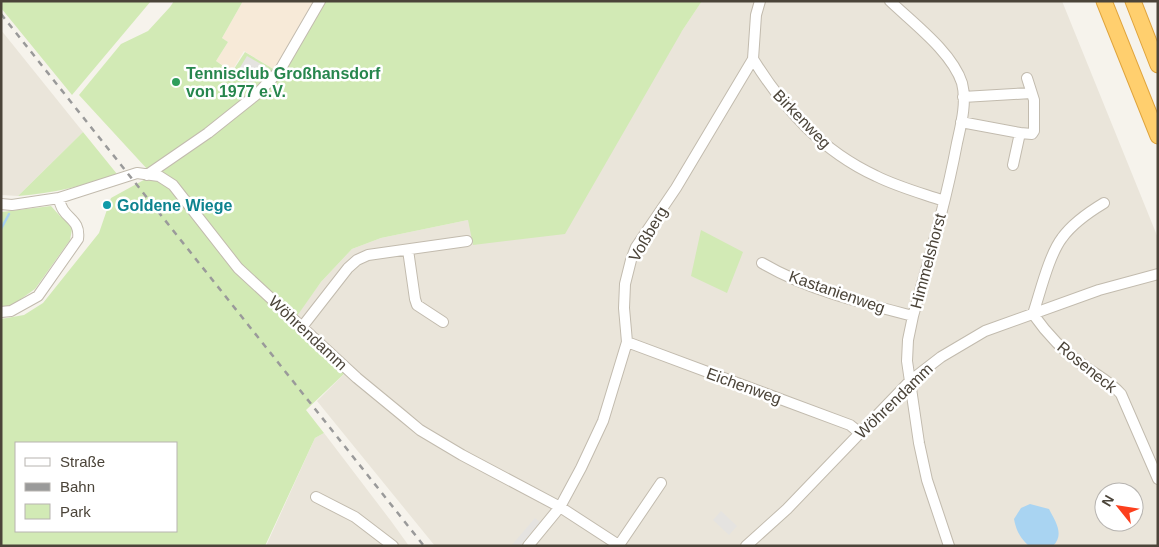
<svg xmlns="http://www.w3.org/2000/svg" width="1159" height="547" viewBox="0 0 1159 547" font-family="Helvetica,sans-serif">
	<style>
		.residential { fill: #eae5da; fill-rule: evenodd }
		.commercial { fill: #f7ead8 }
		.green { fill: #d2eab5; fill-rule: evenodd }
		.parking { fill: #e5e3e0 }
		.water { fill: #a9d4f2 }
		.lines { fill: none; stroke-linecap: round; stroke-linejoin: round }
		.stream { stroke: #a9d4f2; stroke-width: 2.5 }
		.minor-casing { stroke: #c2bbae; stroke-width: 12 }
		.highway-casing { stroke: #e0a43c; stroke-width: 17 }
		.minor { stroke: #fff; stroke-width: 10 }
		.highway { stroke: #ffcf6e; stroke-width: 15 }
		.rail { stroke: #9a9a9a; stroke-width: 2.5; stroke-dasharray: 6 6; stroke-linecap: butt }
		.leisure-dot { fill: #2e9e5b; stroke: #fff; stroke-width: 2 }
		.culture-dot { fill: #0f9aa8; stroke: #fff; stroke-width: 2 }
		.labels { text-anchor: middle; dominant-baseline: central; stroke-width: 5; stroke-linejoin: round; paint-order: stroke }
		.leisure-label { font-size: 16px; font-weight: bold; fill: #27864d; stroke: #fff; text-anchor: start }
		.street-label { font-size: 16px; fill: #4b4439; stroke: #fff }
		.culture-label { font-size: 16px; font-weight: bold; fill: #0d838f; stroke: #fff; text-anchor: start }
	</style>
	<rect width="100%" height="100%" fill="#f6f3ec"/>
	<path class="residential" d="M702 1H1062L1158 238V546H435L317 401 350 368 296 316 321 282 352 249 381 238 468 220 682 31ZM1104 492H1134V522H1104Z
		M1 30 83 132 18 196 1 195Z
		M324 433 391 521 409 546H266L315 438Z"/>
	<path class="commercial" d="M243 1H316L275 70 244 51 232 71 216 61 228 42 222 38Z"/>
	<path class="green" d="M1 1H151L72 95 1 8Z
		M174 1H243L222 38 228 42 216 61 232 72 245 52 275 70 248 97 148 170 79 95 121 44 148 31 170 7Z
		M323 1H702L682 31 565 234 473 245 468 220 381 238 352 249 321 282 297 316 346 372 306 410 324 433 315 438 265 546H1V319L24 315 43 303 99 233 111 198 151 176 259 96ZM16 443H176V531H16Z
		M83 132 117 174C83 186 54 193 18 196Z
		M51 206 60 216 73 224 70 240 35 289 11 306 1 307V212Z
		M701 230 743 252 727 293 691 276Z"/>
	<path class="parking" d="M247 56 268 68 251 83 236 74Z
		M721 511 737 526 729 535 713 520Z
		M535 518 540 522 520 546H511Z"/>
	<path class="water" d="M1030 504 1049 509C1055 521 1065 534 1053 546H1029C1020 538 1016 530 1014 519L1021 508Z"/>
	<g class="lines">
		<path class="stream" d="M1 229 9 214"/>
		<defs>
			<path id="minor" d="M890 1C913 23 952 52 962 83 967 102 961 125 957 143 946 202 929 259 913 316L908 340 907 361 919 443 927 480 949 546
				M753 59C784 109 822 151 876 176 898 187 921 193 944 201
				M963 97 1031 93
				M961 122 1020 133 1032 134 1034 131V100L1027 78
				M1013 165 1020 133
				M147 175 208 133 257 94 280 70 320 1
				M1104 203C1089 212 1072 224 1062 238 1049 255 1040 293 1033 314 1047 334 1063 351 1083 365 1095 374 1111 382 1121 394L1158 479
				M1 204 12 205 59 198 137 173 159 176 173 185 238 268 357 378 402 415 420 430 462 455 560 507 620 546
				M408 250 415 299 417 305 443 322
				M762 263C808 290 862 303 913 316
				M1 312 11 311 38 296 78 239C81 217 62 220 59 198
				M302 327 348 268 357 260 368 255 467 241
				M627 342 850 425 860 433
				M316 497 355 517 393 546
				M619 545 661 483
				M528 546 560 507 581 468 603 421 627 342 624 308 625 284 631 260 636 247 676 188 753 59 756 15 760 1
				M746 546 787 509 910 381 941 357 985 331 1099 290 1158 274"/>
			<path id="highway" d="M1104 1 1158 136
				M1133 1 1158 65"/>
		</defs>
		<use href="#minor" class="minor-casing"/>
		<use href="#highway" class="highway-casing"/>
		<use href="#minor" class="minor"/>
		<use href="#highway" class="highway"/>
		<path class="rail" d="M1 14 424 546"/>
	</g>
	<circle class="leisure-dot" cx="176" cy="82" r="5"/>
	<circle class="culture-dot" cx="107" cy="205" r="5"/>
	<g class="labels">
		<g class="leisure-label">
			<text x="186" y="73">Tennisclub Großhansdorf<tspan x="186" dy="18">von 1977 e.V.</tspan></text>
		</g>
		<g class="street-label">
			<text transform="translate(802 119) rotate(46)">Birkenweg</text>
			<text transform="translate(648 234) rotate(-60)">Voßberg</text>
			<text transform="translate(928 261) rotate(-75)">Himmelshorst</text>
			<text transform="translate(837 292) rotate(19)">Kastanienweg</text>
			<text transform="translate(308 333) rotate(43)">Wöhrendamm</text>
			<text transform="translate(1087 367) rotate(39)">Roseneck</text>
			<text transform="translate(744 386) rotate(20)">Eichenweg</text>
			<text transform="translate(894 401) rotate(-44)">Wöhrendamm</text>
		</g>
		<g class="culture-label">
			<text x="117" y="205">Goldene Wiege</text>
		</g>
	</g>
	<rect width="1159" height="547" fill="none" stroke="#4b4439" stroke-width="5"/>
	<rect x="15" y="442" width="162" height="90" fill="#ffffff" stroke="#b7b4b0"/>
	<rect x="25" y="458" width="25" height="8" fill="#ffffff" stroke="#b7b4b0"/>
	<text x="60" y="467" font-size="15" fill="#4b4439">Straße</text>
	<rect x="25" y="483" width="25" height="8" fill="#9a9a9a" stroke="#b7b4b0"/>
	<text x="60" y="492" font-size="15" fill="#4b4439">Bahn</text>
	<rect x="25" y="504" width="25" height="15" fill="#d2eab5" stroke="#b7b4b0"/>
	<text x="60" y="517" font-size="15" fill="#4b4439">Park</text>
	<g transform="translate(1119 507) rotate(300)"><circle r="24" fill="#ffffff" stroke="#b7b4b0"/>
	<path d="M0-4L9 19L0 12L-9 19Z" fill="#fc3f1d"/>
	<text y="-8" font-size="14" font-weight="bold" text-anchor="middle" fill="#4b4439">N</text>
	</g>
</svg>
